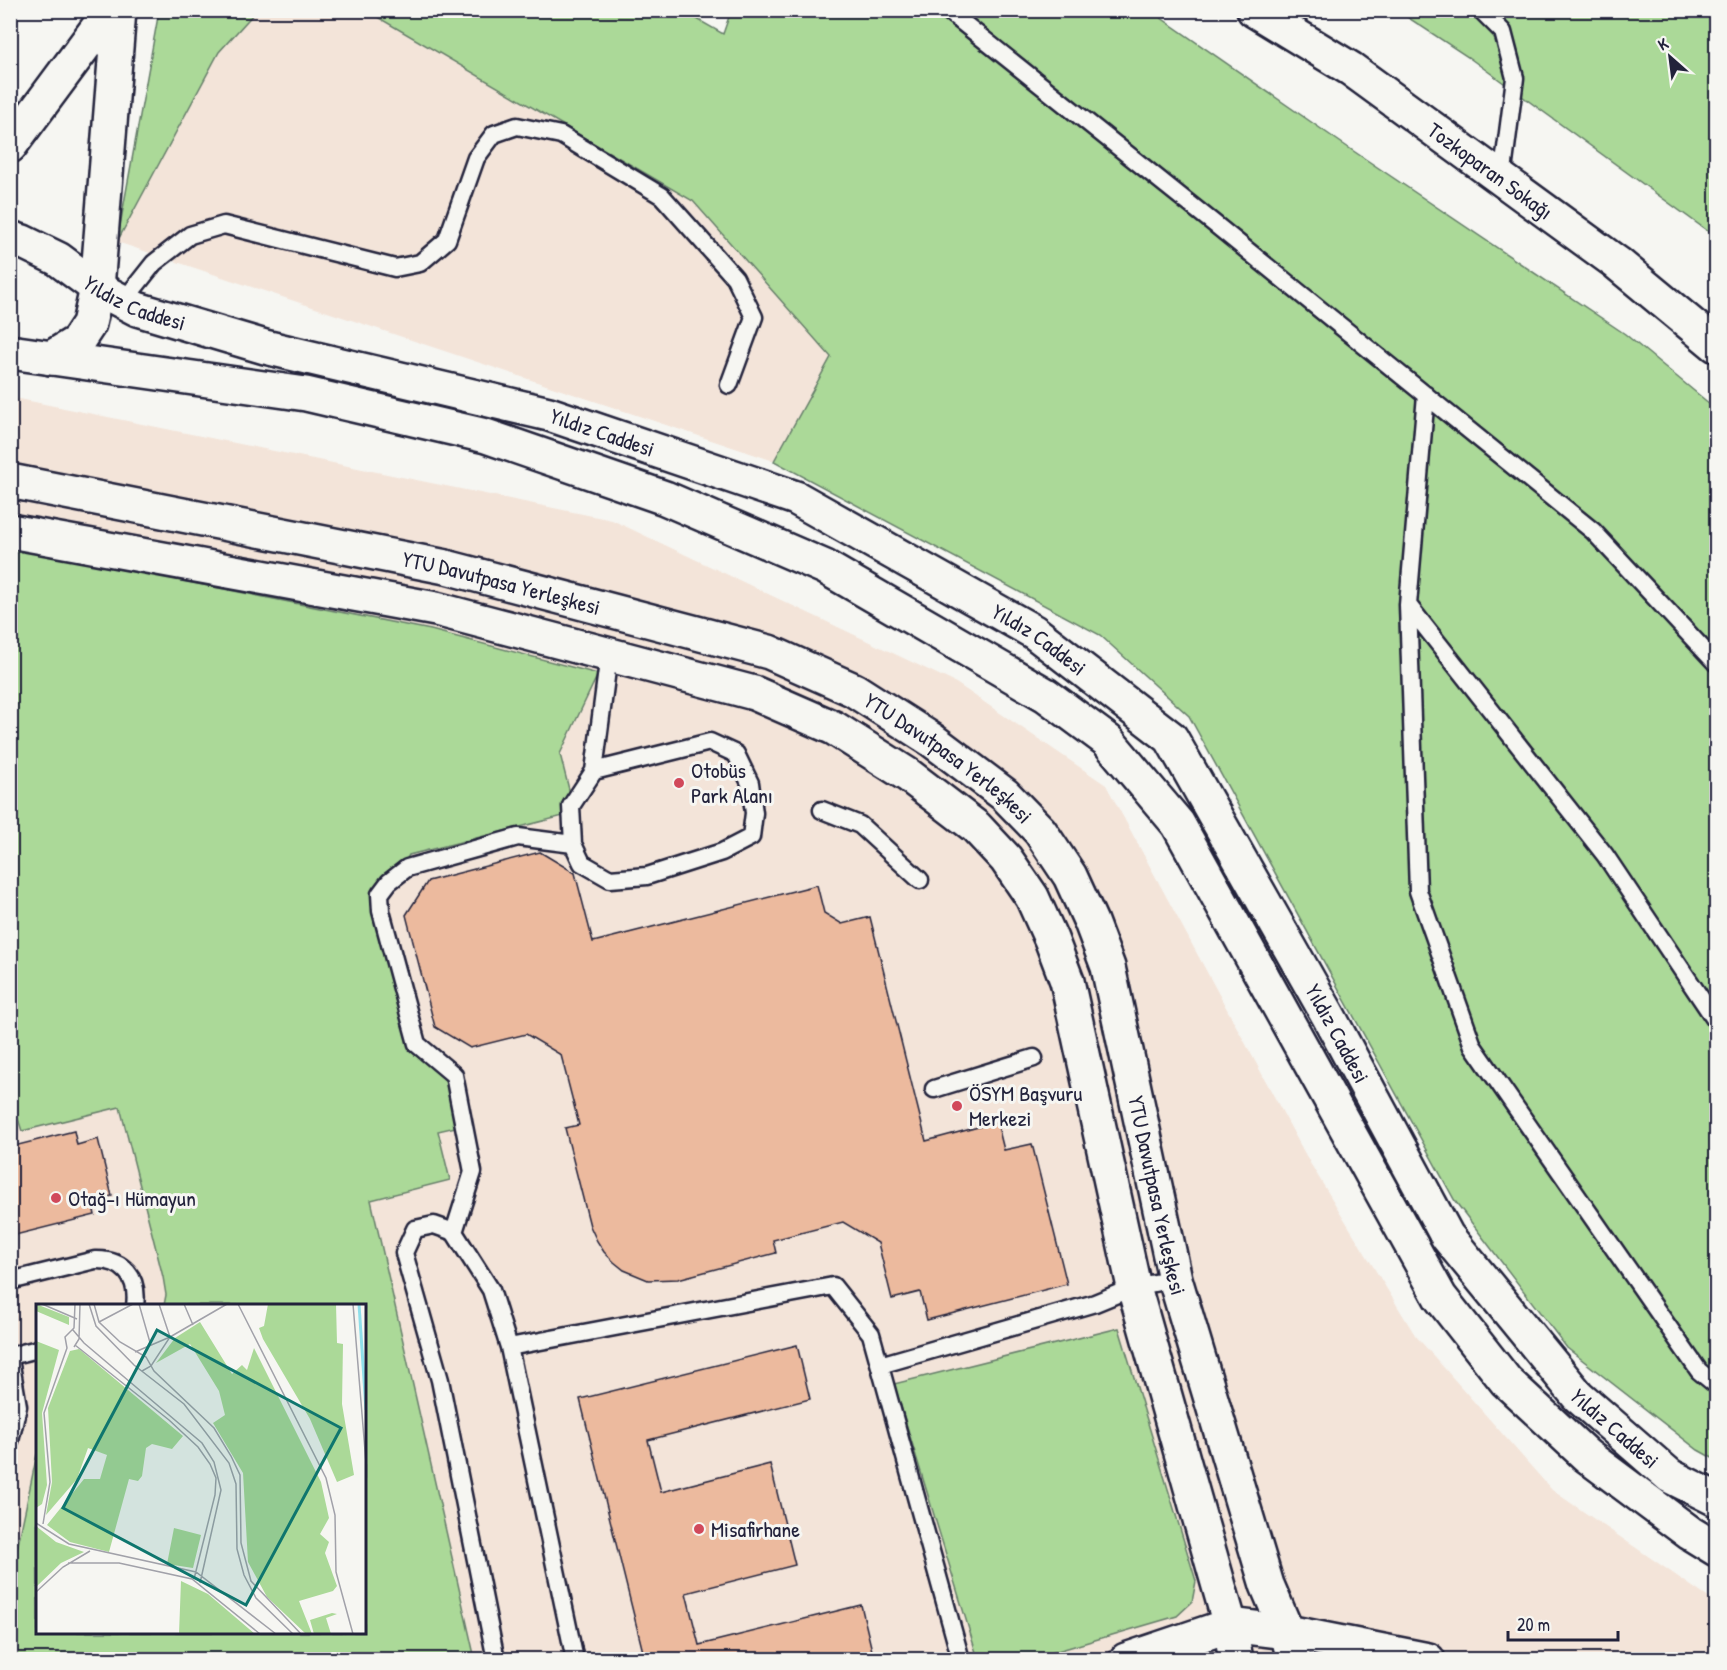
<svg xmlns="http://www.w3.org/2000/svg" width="1727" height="1670" viewBox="0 0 1727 1670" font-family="'Patrick Hand',sans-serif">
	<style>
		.built { fill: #f3e4d9; fill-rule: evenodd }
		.green { fill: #abd998; stroke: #667e6a; stroke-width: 1.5 }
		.building { fill: #ecba9e; stroke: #22223b; stroke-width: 1.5 }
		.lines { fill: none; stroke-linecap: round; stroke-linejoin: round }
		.lane-casing { stroke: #22223b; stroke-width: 21 }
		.street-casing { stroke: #22223b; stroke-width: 38 }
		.secondary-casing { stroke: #22223b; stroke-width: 38 }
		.lane { stroke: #f6f6f2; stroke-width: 16 }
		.street { stroke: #f6f6f2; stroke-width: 33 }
		.secondary { stroke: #f6f6f2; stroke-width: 33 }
		.poi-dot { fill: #d1495b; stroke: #f6f6f2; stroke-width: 2 }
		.labels { text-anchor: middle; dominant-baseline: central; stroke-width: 6; stroke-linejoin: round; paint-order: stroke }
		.street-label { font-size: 22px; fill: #22223b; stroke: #f6f6f2 }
		.poi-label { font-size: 22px; fill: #22223b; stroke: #f6f6f2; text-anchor: start }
		.inset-river { fill: none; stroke: #8fdfea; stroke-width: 3 }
		.inset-road { fill: none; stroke: #a1a1a9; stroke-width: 1.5 }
		.view { fill: #0f766e; fill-opacity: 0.15; stroke: #0f766e; stroke-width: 3 }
		.inset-edge { fill: none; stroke: #22223b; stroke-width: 3 }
	</style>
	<rect width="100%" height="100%" fill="#f6f6f2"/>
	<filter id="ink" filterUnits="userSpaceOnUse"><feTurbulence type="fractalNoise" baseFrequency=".0167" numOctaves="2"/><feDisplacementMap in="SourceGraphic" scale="12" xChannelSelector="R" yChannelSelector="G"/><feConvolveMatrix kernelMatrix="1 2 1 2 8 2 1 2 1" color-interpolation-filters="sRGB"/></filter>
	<g filter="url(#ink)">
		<path class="built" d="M256 11H367L693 201 831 357 774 461 117 242 219 52Z
			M10 397 612 520 956 683 1106 785 1310 1163 1415 1335 1552 1490 1716 1603V1659H11ZM38 1306H364V1632H38Z"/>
		<path class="green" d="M159 11H256L219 52 117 242Z
			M367 11H683L723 34 731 11H1151L1340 142 1625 334 1716 409V1460L1698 1450 1567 1348 1455 1201 1189 716 1100 635 774 461 831 357 693 201Z
			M1398 11H1716V237L1468 57Z
			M11 547 431 630 598 674 560 754 575 813 409 855 375 911 410 1046 449 1083 460 1126 438 1131 450 1180 371 1200 475 1659H11V1578L37 1454 38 1632H364V1306L164 1305 166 1295 163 1277 120 1107 22 1131 18 1119 11 1121Z
			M1119 1328 1196 1581 1192 1602 1177 1616 1030 1659H978L894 1384Z"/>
		<path class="building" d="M540 852 575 873 593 942 817 885 824 913 842 924 870 917 926 1141 997 1122 1004 1150 1032 1144 1067 1284 927 1320 920 1292 892 1299 878 1243 843 1222 773 1240 776 1253 678 1279 648 1280 624 1270 614 1262 604 1252 597 1241 590 1226 565 1128 579 1125 561 1055 526 1034 470 1048 435 1027 406 915 428 881Z
			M74 1131 77 1145 98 1139 112 1196 92 1201 95 1215 11 1236 17 1261 10 1262V1147Z
			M797 1345 810 1399 648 1440 661 1492 770 1464 795 1565 686 1593 699 1645 861 1605 874 1659 645 1660 580 1399Z"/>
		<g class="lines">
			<defs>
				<path id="lane" d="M947 10 1216 225 1593 531 1716 663
					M1481 10 1503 32 1515 78 1502 179
					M123 302 154 263 190 235 224 225 395 268 420 263 447 240 476 158 494 134 517 126 561 135 662 196 735 278 754 317 729 385
					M1426 395 1408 605 1418 891 1473 1046 1699 1371 1716 1385
					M1408 605 1605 855 1716 1021
					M594 771 710 742 736 754 750 783 754 813 751 837 722 852 647 876 610 879 582 863 573 844 571 806 594 771 609 654
					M822 810 860 825 920 880
					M934 1089 1034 1058
					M454 1232 473 1172 454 1075 417 1044 381 911 380 894 389 882 407 868 518 837 573 844
					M10 1281 95 1260C123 1259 139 1277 135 1306
					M509 1347 833 1286 871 1334 961 1660
					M10 1356 38 1349
					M10 1359 18 1406 10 1441
					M880 1365 1095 1303 1134 1287 1175 1279
					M496 1660 440 1380 404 1253 415 1229 434 1225 454 1232 491 1290 509 1347 575 1660"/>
				<g id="street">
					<path id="s1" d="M1254 10 1351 69 1617 263 1716 345"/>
					<path id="s2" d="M10 481 446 567 769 652 854 690 932 740 1005 795 1040 831 1070 876 1091 922 1108 967 1175 1279 1267 1585 1287 1632 1294 1660"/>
					<path d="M10 531 436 609 754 693 834 728 908 775 976 827 1006 859 1032 897 1051 939 1067 981 1134 1287 1230 1625 1236 1660"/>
					<path d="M1126 1660 1230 1625 1287 1632 1428 1660"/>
				</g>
				<g id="secondary">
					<path d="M10 146 111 10"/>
					<path id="s3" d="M10 238 23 242 58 259 97 288 137 309 265 347 549 414 796 498 1034 632 1171 738 1328 1015 1447 1236 1578 1396 1670 1476 1716 1499"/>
					<path d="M10 352 306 394 486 436 665 498 825 567 1046 695 1108 741 1178 824 1440 1297 1506 1381 1587 1456 1690 1533 1716 1549"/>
					<path d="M51 358 77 342 89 324 97 288 119 10"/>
				</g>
			</defs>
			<use href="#lane" class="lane-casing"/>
			<use href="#street" class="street-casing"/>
			<use href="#secondary" class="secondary-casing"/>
			<use href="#lane" class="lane"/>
			<use href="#street" class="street"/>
			<use href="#secondary" class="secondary"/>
		</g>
	</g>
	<g class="poi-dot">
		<circle cx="679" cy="783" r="6"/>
		<circle cx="957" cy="1106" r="6"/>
		<circle cx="56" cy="1198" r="6"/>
		<circle cx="699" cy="1529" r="6"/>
	</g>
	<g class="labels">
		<g class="street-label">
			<text stroke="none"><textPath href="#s1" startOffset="286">Tozkoparan Sokağı</textPath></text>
			<text stroke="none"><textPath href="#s3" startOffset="142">Yıldız Caddesi</textPath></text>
			<text stroke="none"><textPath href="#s3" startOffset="628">Yıldız Caddesi</textPath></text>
			<text stroke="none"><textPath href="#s2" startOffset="502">YTU Davutpasa Yerleşkesi</textPath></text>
			<text stroke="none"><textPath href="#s3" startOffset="1114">Yıldız Caddesi</textPath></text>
			<text stroke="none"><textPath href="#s2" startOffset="988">YTU Davutpasa Yerleşkesi</textPath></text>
			<text stroke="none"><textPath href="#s3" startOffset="1618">Yıldız Caddesi</textPath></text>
			<text stroke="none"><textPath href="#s2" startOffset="1492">YTU Davutpasa Yerleşkesi</textPath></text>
			<text stroke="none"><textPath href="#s3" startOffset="2104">Yıldız Caddesi</textPath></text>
		</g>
		<g class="poi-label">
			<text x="691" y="770">Otobüs<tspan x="691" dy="25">Park Alanı</tspan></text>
			<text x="969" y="1093">ÖSYM Başvuru<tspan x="969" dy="25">Merkezi</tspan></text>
			<text x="68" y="1198">Otağ-ı Hümayun</text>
			<text x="711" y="1529">Misafirhane</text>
		</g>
	</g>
	<g transform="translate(36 1304)">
		<rect width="330" height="330" fill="#f6f6f2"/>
		<path d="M0 0 33 13V21L0 7ZM232 0H300L301 39 307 40 306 100 318 171 301 178 274 115 227 35 223 24 228 22ZM164 18 196 70 206 61 211 66 218 44 285 178 293 214 284 230 293 238 289 249 301 282 297 287 263 297 276 330H270L231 293 212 258 207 169 177 119 189 111 183 87 154 40 120 59 139 34ZM0 37 23 46 6 109 11 181 6 200 0 204ZM43 45 147 132 136 145 116 140 110 144 106 172 102 177 93 175 73 248 34 238 11 221 48 175H64L71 151 52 144 41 175 10 211 16 178 12 104 34 47ZM0 222 20 238 48 248 25 259 0 283ZM138 224 165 231 157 264 131 260ZM145 277 172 290 219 330H143ZM296 309 301 310 290 314 295 330H278L274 316Z" fill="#abd998"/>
		<path class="inset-river" d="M323 0 330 106"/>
		<path class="inset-road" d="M6 0 41 15M53 0 60 22 98 61 148 100 193 159 200 180 201 245 208 271 220 294 257 330M58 0 63 18 84 38 110 53 118 67 178 124 195 152 204 171 205 239 215 277 265 330M103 0 115 42M123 0 134 33M148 0 157 21M202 0 290 174 299 211 300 268 317 330M317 0 330 159M63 18 97 0M37 26 48 39 166 139 178 158 185 186 164 279M134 33 191 0M39 41 133 116 162 143 174 160 180 174 179 191 158 275M38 43 43 35 44 0M99 48 134 33 115 62 106 67M0 219 33 240 160 268 240 330M7 220 14 178 8 109 31 44 29 33 38 24 39 0M32 259H83L156 275 224 330M0 288 27 263 54 247"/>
		<path class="view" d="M121 26 305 124 210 301 27 204Z"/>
		<rect width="330" height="330" class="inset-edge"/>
	</g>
	<rect width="1727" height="1670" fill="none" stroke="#f6f6f2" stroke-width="36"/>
	<rect x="18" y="18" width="1691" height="1634" fill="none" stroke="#22223b" stroke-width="2" filter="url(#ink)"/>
	<g transform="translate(1670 57) rotate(332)" stroke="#f6f6f2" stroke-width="4.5" paint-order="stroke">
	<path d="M0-4.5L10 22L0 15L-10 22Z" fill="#22223b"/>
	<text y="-9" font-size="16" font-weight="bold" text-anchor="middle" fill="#22223b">K</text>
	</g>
	<path d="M1508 1631v9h110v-9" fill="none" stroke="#22223b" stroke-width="3"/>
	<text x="1517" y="1631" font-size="18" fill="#22223b" stroke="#f6f6f2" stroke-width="4.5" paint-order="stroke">20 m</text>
</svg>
